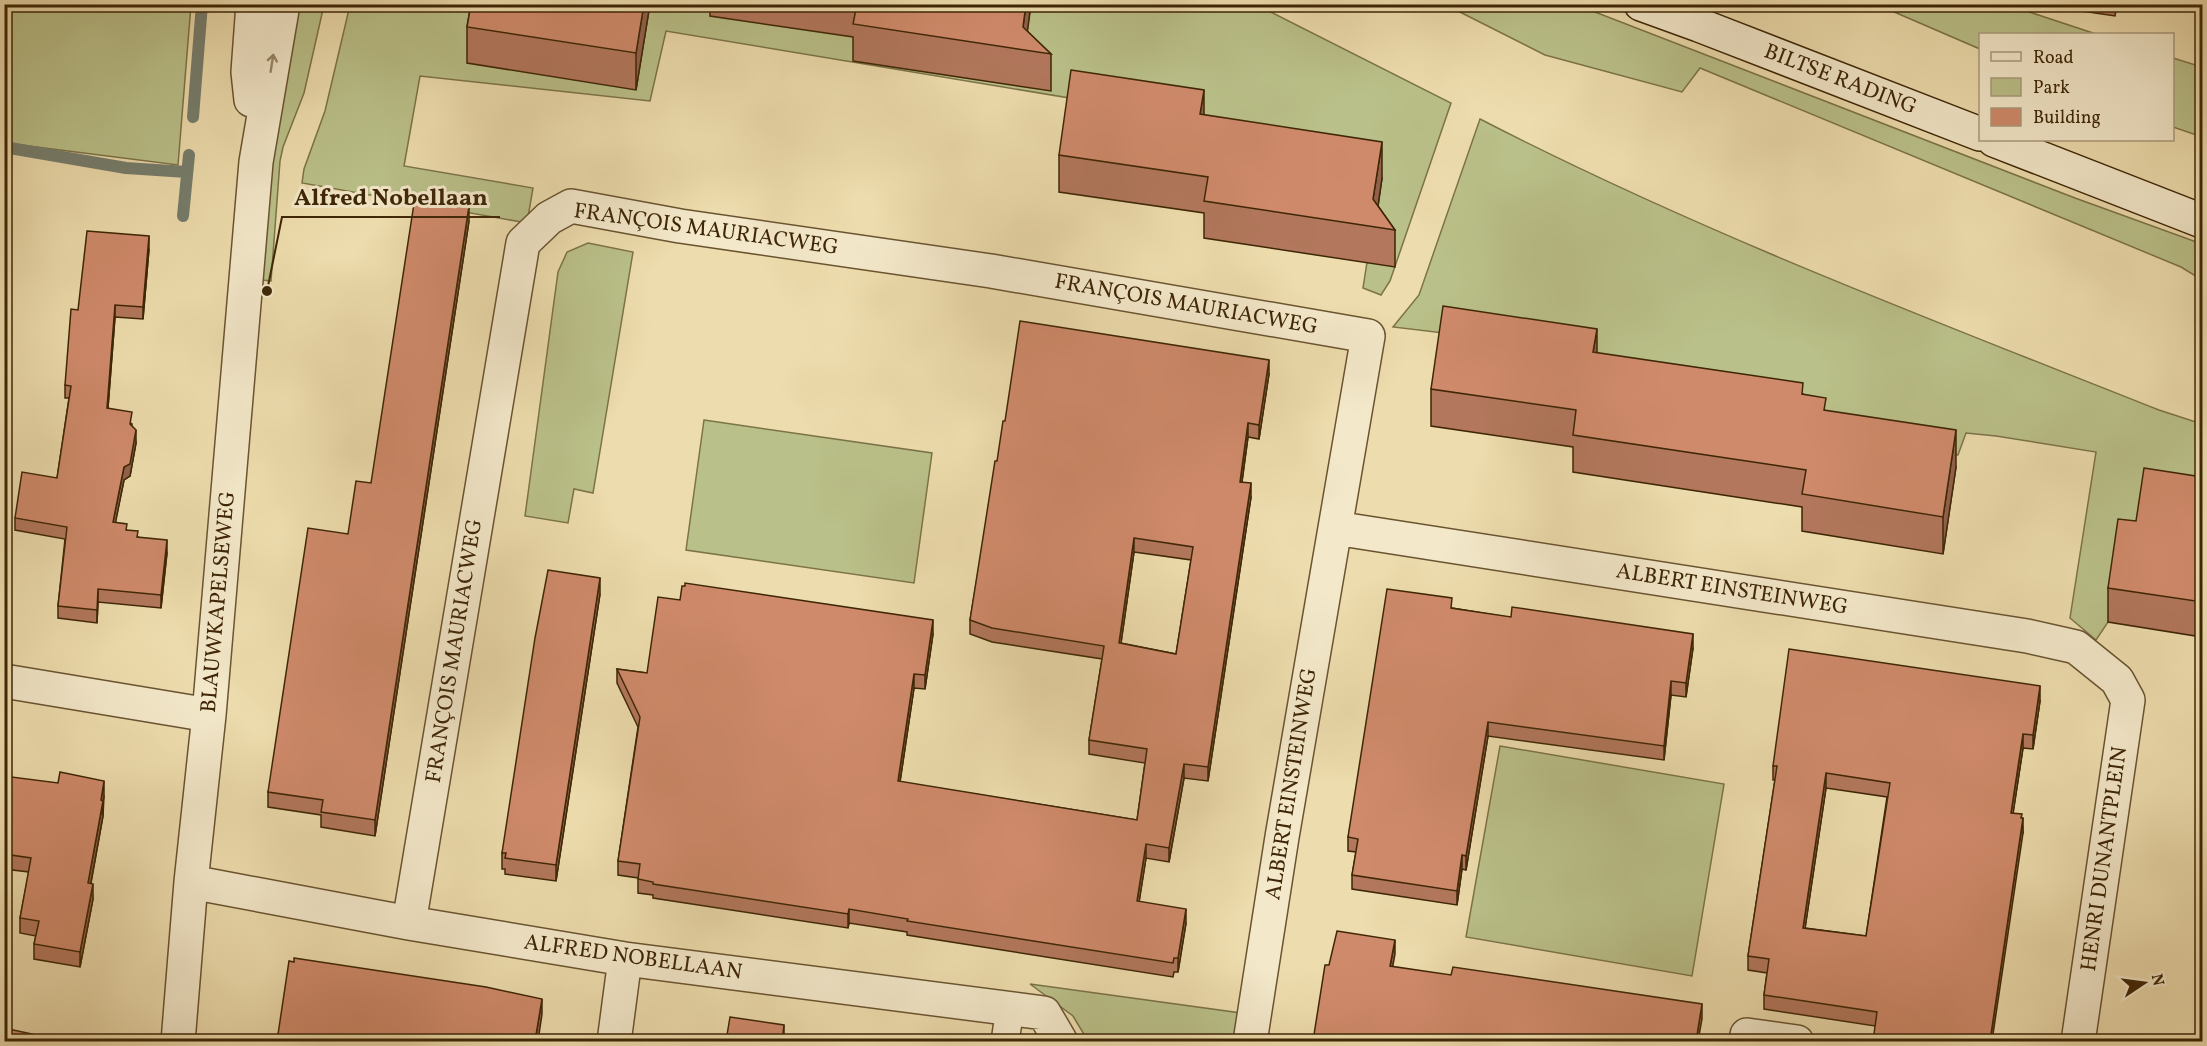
<svg xmlns="http://www.w3.org/2000/svg" width="2207" height="1046" viewBox="0 0 2207 1046" font-family="Vollkorn,serif">
	<style>
		.green { fill: #bac089; stroke: #7c7348; stroke-width: 1.5 }
		.lines { fill: none; stroke-linecap: round; stroke-linejoin: round }
		.stream { stroke: #767e6e; stroke-width: 12 }
		.pedestrian-casing { stroke: #6a5430; stroke-width: 30 }
		.minor-casing { stroke: #6a5430; stroke-width: 36 }
		.secondary-casing { stroke: #3e2606; stroke-width: 36 }
		.pedestrian { stroke: #f3e8ca; stroke-width: 27 }
		.minor { stroke: #f3e8ca; stroke-width: 33 }
		.secondary { stroke: #f3e8ca; stroke-width: 33 }
		.wall { fill: #b2775c; stroke: #3e2606; stroke-width: 1.5; fill-rule: evenodd }
		.shaded-wall { fill: #91614b; stroke: #3e2606; stroke-width: 1.5 }
		.building { fill: #cf8a6b; stroke: #3e2606; stroke-width: 1.5; fill-rule: evenodd }
		.oneway { stroke: #988768 }
		.labels { text-anchor: middle; dominant-baseline: central; stroke-width: 6; stroke-linejoin: round; paint-order: stroke }
		.street-label { font-size: 22px; fill: #3e2606; stroke: #f3e8ca }
		.leader { fill: none; stroke: #3e2606; stroke-width: 2 }
		.callout-dot { fill: #3e2606; stroke: #f3e8ca; stroke-width: 2 }
		.callout-label { font-size: 24px; text-anchor: middle; font-weight: bold; fill: #3e2606; stroke: #f3e8ca; stroke-width: 6; stroke-linejoin: round; paint-order: stroke }
	</style>
	<rect width="100%" height="100%" fill="#eddcad"/>
	<filter id="stains"><feTurbulence type="fractalNoise" baseFrequency=".00333" numOctaves="4"/><feColorMatrix values="0 0 0 0 .2 0 0 0 0 .09 0 0 0 0 .02 0 0 0 .5 -.17"/></filter>
	<radialGradient id="worn" r=".72"><stop offset=".6" stop-color="#630" stop-opacity="0"/><stop offset="1" stop-color="#630" stop-opacity=".3"/></radialGradient>
	<path class="green" d="M5 4 191 5 178 165 5 143Z
		M294 5H324L304 93 283 147 280 161 271 281 262 280 274 147Z
		M350 5H1257L1451 103 1390 281 1381 295 1363 288 1379 185 1220 123 666 31 650 101 420 76 404 166 533 188 527 223 302 183 304 169 325 111Z
		M1446 5H1577L2075 198 2202 244V280L2181 267 1700 68 1682 92 1545 55Z
		M1878 5H2008L2096 34H1980V49Z
		M2173 58 2202 67V137L2173 127Z
		M1480 119C1699 232 1930 319 2159 410L2202 424V566L2108 622 2096 640 2070 618 2096 452 1996 436 1966 433 1958 455 1799 434 1580 349 1393 327 1419 295Z
		M588 243 633 252 593 493 574 489 568 523 525 516 558 272 567 252Z
		M704 420 932 453 914 583 686 550Z
		M1500 746 1724 784 1692 976 1466 937Z
		M1030 984 1248 1014 1241 1041H1088L1073 1016Z"/>
	<g class="lines">
		<path class="stream" d="M193 117 202 4
			M4 147 126 168 187 172
			M183 216 189 155"/>
		<defs>
			<path id="pedestrian" d="M1005 1042 1010 1008"/>
			<path id="minor" d="M251 100 248 72 253 4
				M1335 528 2027 636 2076 647 2117 680 2128 700 2078 1042
				M4 681 209 715
				M191 882 409 923 625 959 1044 1013 1061 1042
				M409 923 523 243 549 218 571 206 680 226 991 271 1368 336 1282 837 1250 1042
				M178 1042 191 882 209 715 256 162 283 4
				M614 1042 625 959
				M1746 1042 1747 1035 1797 1042"/>
			<path id="secondary" d="M1641 4 1699 25 1980 134
				M1994 140 2202 221"/>
		</defs>
		<use href="#pedestrian" class="pedestrian-casing"/>
		<use href="#minor" class="minor-casing"/>
		<use href="#secondary" class="secondary-casing"/>
		<use href="#pedestrian" class="pedestrian"/>
		<use href="#minor" class="minor"/>
		<use href="#secondary" class="secondary"/>
	</g>
	<path class="wall" d="M471 4H650L636 90 467 63V27Z
		M710 4H1031L1027 31 1051 54V91L853 61V37L710 16Z
		M2040 4H2117L2115 16 2041 5Z
		M2188 4H2202V12L2188 10Z
		M1204 115 1382 178 1378 206 1395 230V267L1204 238V213L1059 192V155Z
		M469 221 375 836 321 827V815L268 807V792L348 534 371 483Z
		M149 249 143 319 115 317 108 408 132 424V426L136 443 130 476 124 480 115 523 138 537 167 553 161 608 98 602 97 623 58 618V606L65 539 15 530V518L57 478 69 398H65V385Z
		M1597 353 1803 394 1826 411 1956 467 1943 554 1802 531V507L1573 472V447L1431 426V389Z
		M1269 374 1259 439 1248 437 1242 482 1251 497 1208 781 1184 778 1169 862 1146 858 1139 902 1186 923 1178 972H1174L1173 977 907 935V932L849 923 848 928 653 898V895L638 893V878L618 875V861L638 727 617 683V669L647 673 933 634 925 689 914 688 900 782 1137 820 1145 763 1089 754V740L1102 659 992 642 970 634V620L997 461ZM1134 552 1191 560 1176 654 1121 643Z
		M2202 477V637L2108 622V588L2136 521Z
		M600 594 556 881 505 874V869H502V853Z
		M1452 608 1693 648 1686 697 1671 695 1664 760 1488 736 1466 870 1462 869 1457 905 1352 889V875L1356 852 1348 851V837Z
		M2040 701 2033 749 2023 748 2013 813 2022 818 2023 833 1875 1026 1764 1009V995L1767 973 1748 970V956L1775 780H1773V766ZM1826 788 1887 797 1866 936 1805 928Z
		M4 776 104 796 103 816 91 883 93 899 80 967 34 959V944L36 936 20 933V918L29 872 4 869Z"/>
	<path class="shaded-wall" d="M644 4H650L636 90V53Z
		M1026 4H1031L1025 50 1023 27Z
		M1204 90V126L1200 114Z
		M1382 142V178L1375 227 1373 199Z
		M469 206V221L375 836V820Z
		M149 236V249L143 319V307Z
		M115 305V317L107 420V408Z
		M1597 329V366L1593 352Z
		M1269 360V374L1259 439V425Z
		M1248 423V437L1240 496V482Z
		M136 430V443L130 476 124 480 113 535V522L124 467Z
		M1956 430V467L1943 554V517Z
		M1251 483V497L1208 781V767Z
		M1134 538V552L1119 657V643Z
		M167 540V553L161 608V595Z
		M600 578V594L556 881V865Z
		M98 589V602L97 623V610Z
		M933 620V634L925 689V675Z
		M1693 634V648L1686 697V683Z
		M914 674V688L898 795V781Z
		M1671 681V695L1664 760V746Z
		M2040 686V701L2033 749V735Z
		M1488 722V736L1466 870V856Z
		M2023 734V748L2011 827V813Z
		M1184 764V778L1169 862V848Z
		M1826 773V788L1803 942V928Z
		M104 781V796L101 815V800Z
		M103 801V816L88 898V883Z
		M2023 818V833L1992 1041H1990Z
		M1146 844V858L1137 915V901Z
		M1462 855V869L1457 905V891Z
		M93 884V899L80 967V952Z
		M849 909V923L848 928V914Z
		M1186 909V923L1178 972V958Z
		M1395 940V954L1390 981V966Z
		M542 999V1014L538 1041H535Z
		M1702 1004V1019L1698 1041H1696Z
		M784 1025V1041H782Z"/>
	<path class="building" d="M471 4H644L636 53 467 27Z
		M857 4H1026L1023 27 1051 54 853 24Z
		M1071 70 1204 90 1200 114 1382 142 1373 199 1395 230 1204 201 1208 177 1059 155Z
		M415 197 469 206 375 820 321 812 323 800 268 792 308 528 348 534 356 481 371 483Z
		M87 231 149 236 143 307 115 305 107 408 132 412 130 424 136 430 130 464 124 467 113 522 127 524 126 530 138 531 137 537 167 540 161 595 98 589 97 610 58 606 67 527 15 518 22 472 57 478 71 386 65 385 71 309 78 310Z
		M1443 306 1597 329 1593 352 1803 383 1802 394 1826 398 1824 410 1956 430 1943 517 1802 494 1806 470 1573 435 1576 410 1431 389Z
		M1020 321 1269 360 1259 425 1248 423 1240 482 1251 483 1208 767 1184 764 1169 848 1146 844 1137 901 1186 909 1178 958H1174L1173 963 907 921 908 919 849 909 848 914 653 884V882L638 879 640 864 618 861 640 717 617 669 647 673 658 597 680 600 682 586H685V583L933 620 925 675 914 674 898 781 1137 820 1147 749 1089 740 1104 646 992 628 970 620 995 461H997L1003 421H1005ZM1134 538 1193 547 1176 654 1119 643Z
		M2144 468 2202 477V602L2108 588 2118 519 2136 521Z
		M548 570 600 578 556 865 505 858 506 853H502L535 638Z
		M1387 589 1452 598 1451 608 1511 617 1512 607 1693 634 1686 683 1671 681 1664 746 1488 722 1466 856 1462 855 1457 891 1352 875 1358 839 1348 837Z
		M1789 649 2040 686 2033 735 2023 734 2011 813 2022 814 2021 818H2023L1990 1041H1873L1877 1012 1764 995 1769 959 1748 956 1777 766H1773ZM1826 773 1890 783 1866 936 1803 928Z
		M60 772 104 781 101 800 103 801 88 883 93 884 80 952 34 944 39 921 20 918 31 858 4 854V776L58 783Z
		M1337 931 1395 940 1390 966 1451 975 1453 967 1702 1004 1696 1041H1313L1325 965H1329Z
		M294 958 486 987 542 999 535 1041H277L289 961 294 962Z
		M730 1017 784 1025 782 1041H786H726Z
		M4 1028 32 1034 31 1036 59 1041H4Z"/>
	<defs><path id="oneway-shaft" d="M-6 0H5M1.5-3L5.5 0L1.5 3" fill="none" stroke-width="1.6" stroke-linecap="round" stroke-linejoin="round" transform="scale(1.5)"/></defs>
	<use class="oneway" href="#oneway-shaft" transform="translate(272 63) rotate(-81)"/>
	<g class="labels">
		<g class="street-label">
			<text transform="translate(1840 80) rotate(21)">BILTSE RADING</text>
			<text transform="translate(706 230) rotate(8)">FRANÇOIS MAURIACWEG</text>
			<text transform="translate(1186 305) rotate(10)">FRANÇOIS MAURIACWEG</text>
			<text transform="translate(1732 590) rotate(9)">ALBERT EINSTEINWEG</text>
			<text transform="translate(219 602) rotate(-85)">BLAUWKAPELSEWEG</text>
			<text transform="translate(455 651) rotate(-81)">FRANÇOIS MAURIACWEG</text>
			<text transform="translate(1292 784) rotate(-81)">ALBERT EINSTEINWEG</text>
			<text transform="translate(2105 859) rotate(-82)">HENRI DUNANTPLEIN</text>
			<text transform="translate(633 958) rotate(8)">ALFRED NOBELLAAN</text>
		</g>
	</g>
	<path class="leader" d="M267 291L282 217H500"/>
	<circle class="callout-dot" cx="267" cy="291" r="6"/>
	<g class="callout-label">
		<text x="391" y="205">Alfred Nobellaan</text>
	</g>
	<rect width="2207" height="1046" fill="none" stroke="#eddcad" stroke-width="24"/>
	<rect x="6" y="6" width="2195" height="1034" fill="none" stroke="#3e2606" stroke-width="3"/>
	<rect x="12" y="12" width="2183" height="1022" fill="none" stroke="#3e2606" stroke-width="1.5"/>
	<rect x="1979" y="33" width="195" height="108" fill="#f3e8ca" stroke="#ab9a7c" stroke-width="1.5"/>
	<rect x="1991" y="52" width="30" height="9" fill="#f3e8ca" stroke="#ab9a7c" stroke-width="1.5"/>
	<text x="2033" y="63" font-size="18" fill="#3e2606">Road</text>
	<rect x="1991" y="78" width="30" height="18" fill="#bac089" stroke="#ab9a7c" stroke-width="1.5"/>
	<text x="2033" y="93" font-size="18" fill="#3e2606">Park</text>
	<rect x="1991" y="108" width="30" height="18" fill="#cf8a6b" stroke="#ab9a7c" stroke-width="1.5"/>
	<text x="2033" y="123" font-size="18" fill="#3e2606">Building</text>
	<g transform="translate(2144 983) rotate(77)" stroke="#f3e8ca" stroke-width="4.5" paint-order="stroke">
	<path d="M0-4.5L10 22L0 15L-10 22Z" fill="#3e2606"/>
	<text y="-9" font-size="16" font-weight="bold" text-anchor="middle" fill="#3e2606">N</text>
	</g>
	<rect width="100%" height="100%" filter="url(#stains)"/>
	<rect width="100%" height="100%" fill="url(#worn)"/>
</svg>
